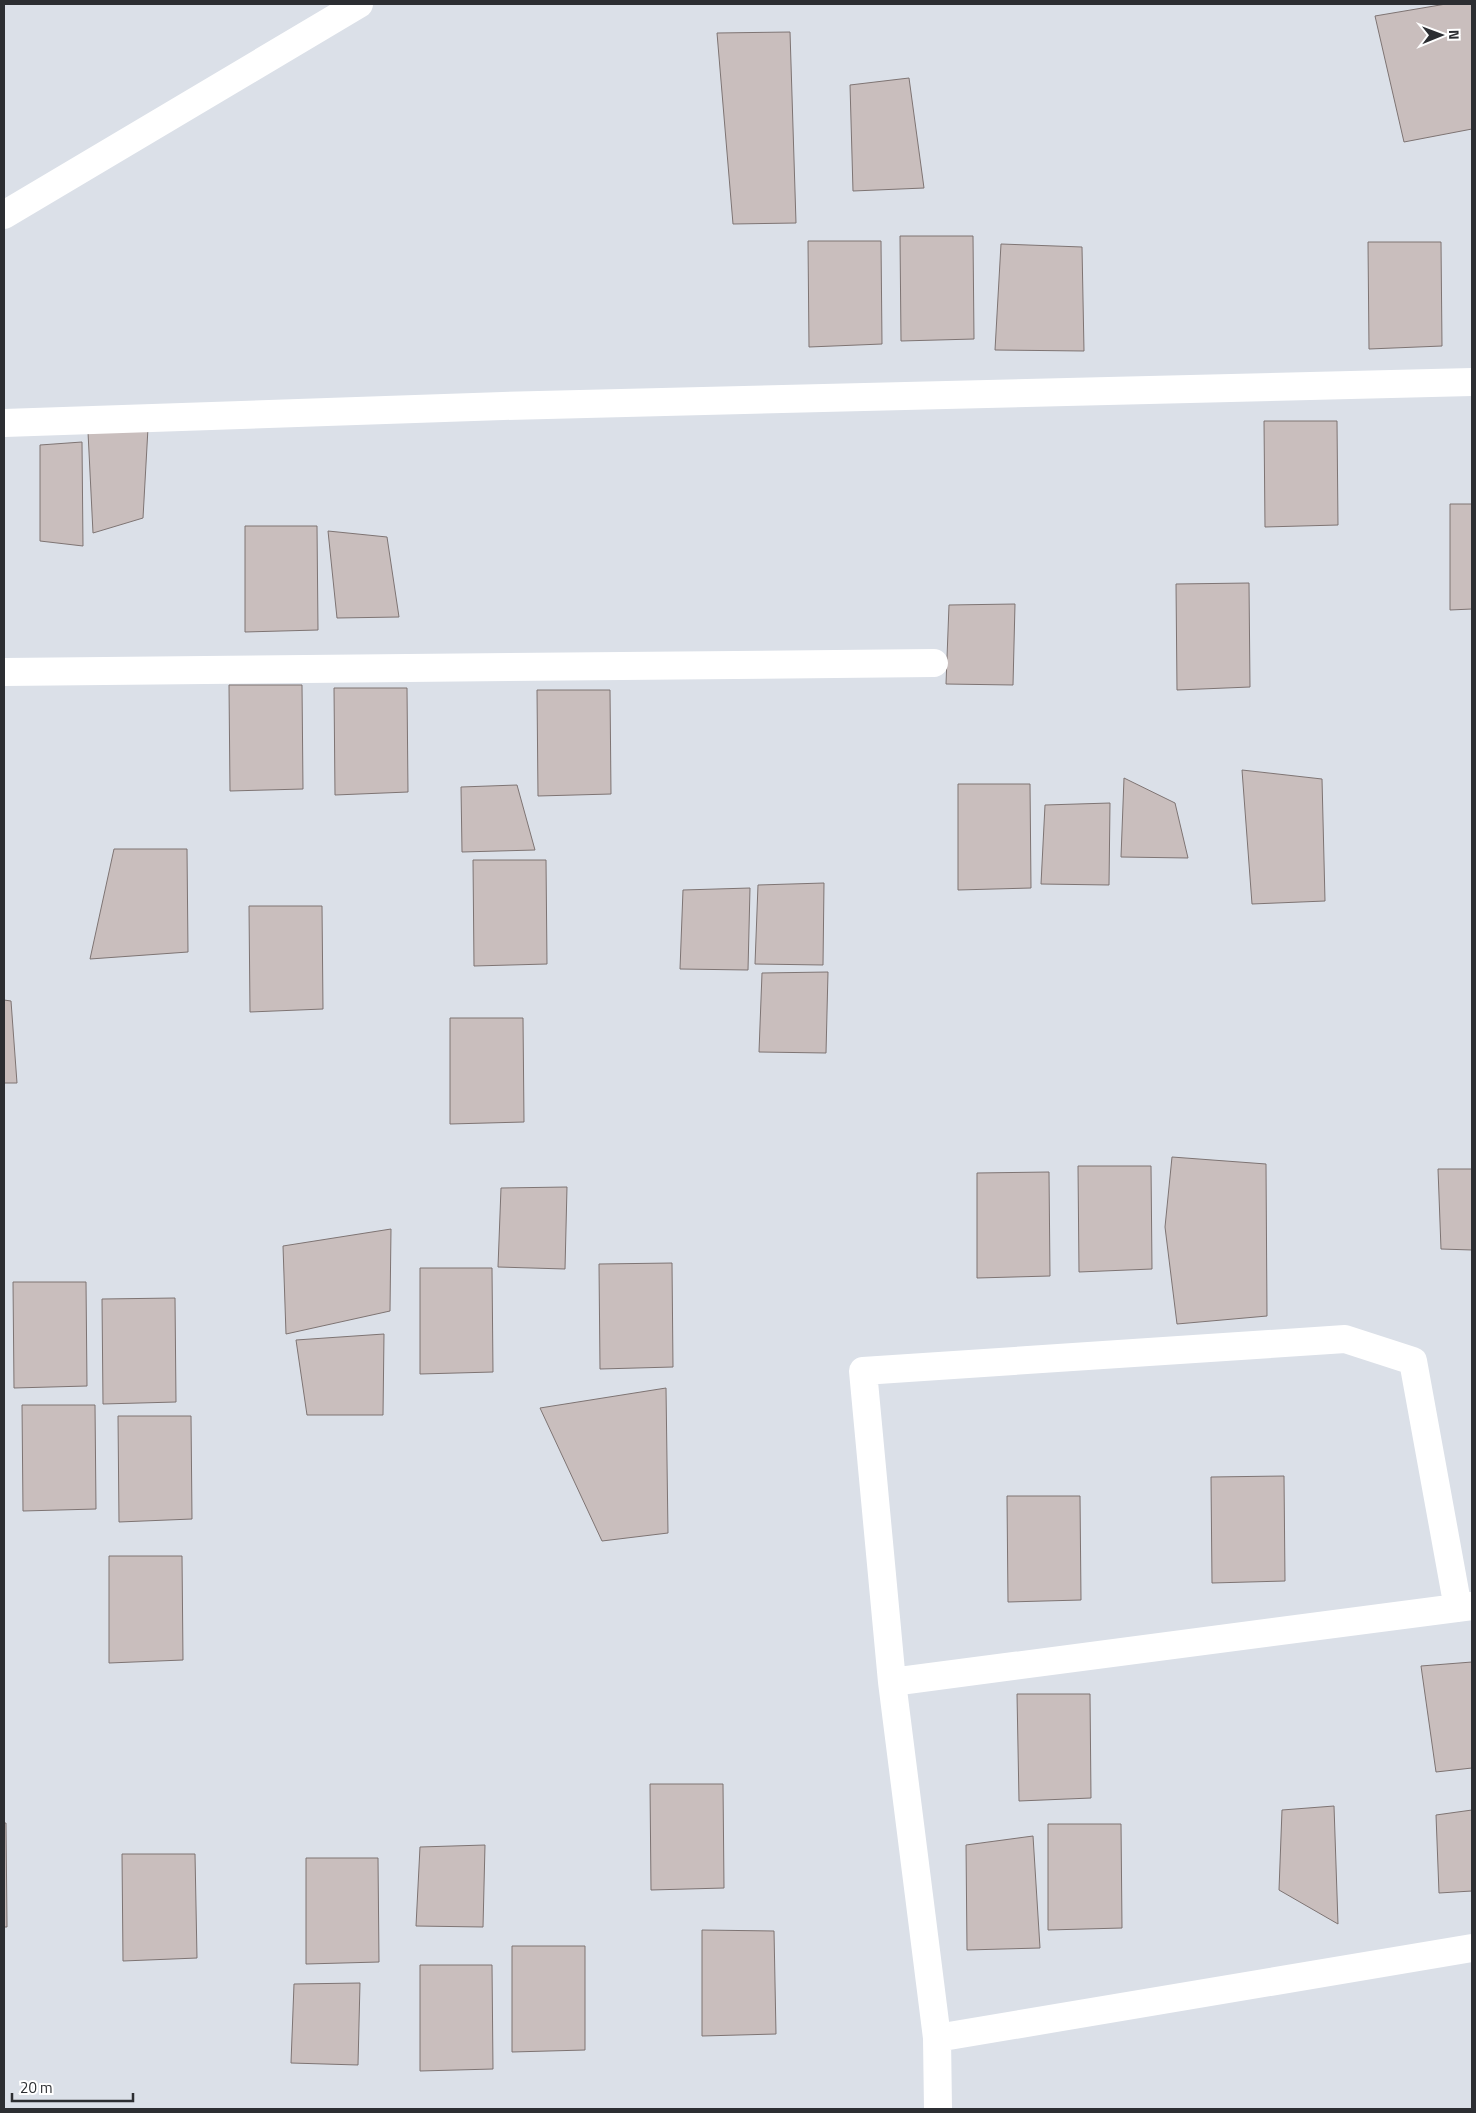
<svg xmlns="http://www.w3.org/2000/svg" width="1476" height="2113" viewBox="0 0 1476 2113" font-family="'Titillium Web',sans-serif">
	<style>
		.building { fill: #c9bebd; stroke: #7e7473 }
		.lines { fill: none; stroke-linecap: round; stroke-linejoin: round }
		.street { stroke: #fff; stroke-width: 28 }
		.secondary { stroke: #fff; stroke-width: 28 }
	</style>
	<rect width="100%" height="100%" fill="#dbe0e8"/>
	<path class="building" d="M1446 4H1472V129L1404 142 1375 16Z
		M790 32 796 223 733 224 717 33Z
		M909 78 924 188 853 191 850 85Z
		M900 236H973L974 339 901 341Z
		M808 241H881L882 344 809 347Z
		M1368 242H1441L1442 346 1369 349Z
		M1001 244 1082 247 1084 351 995 350Z
		M1264 421H1337L1338 525 1265 527Z
		M148 428 143 518 93 533 88 432Z
		M82 442 83 546 40 541V445Z
		M1450 504H1472V609L1450 610Z
		M245 526H317L318 630 245 632Z
		M328 531 387 537 399 617 337 618Z
		M1249 583 1250 687 1177 690 1176 584Z
		M1015 604 1013 685 946 684 949 605Z
		M229 685H302L303 789 230 791Z
		M334 688H407L408 792 335 795Z
		M537 690H610L611 794 538 796Z
		M1242 770 1322 779 1325 901 1252 904Z
		M1124 778 1175 803 1188 858 1121 857Z
		M958 784H1030L1031 888 958 890Z
		M517 785 535 850 462 852 461 787Z
		M1110 803 1109 885 1041 884 1045 805Z
		M114 849H187L188 952 90 959Z
		M473 860H546L547 964 474 966Z
		M824 883 823 965 755 964 758 885Z
		M750 888 748 970 680 969 683 890Z
		M249 906H322L323 1009 250 1012Z
		M828 972 826 1053 759 1052 762 973Z
		M4 1000 11 1001 17 1083H4Z
		M450 1018H523L524 1122 450 1124Z
		M1172 1157 1266 1164 1267 1316 1177 1324 1165 1227Z
		M1078 1166H1151L1152 1269 1079 1272Z
		M1438 1169H1472V1250L1441 1249Z
		M1049 1172 1050 1276 977 1278V1173Z
		M567 1187 565 1269 498 1267 501 1188Z
		M391 1229 390 1311 286 1334 283 1246Z
		M672 1263 673 1367 600 1369 599 1264Z
		M420 1268H492L493 1372 420 1374Z
		M13 1282H86L87 1386 14 1388Z
		M175 1298 176 1402 103 1404 102 1299Z
		M384 1334 383 1415H307L296 1340Z
		M666 1388 668 1533 602 1541 540 1408Z
		M22 1405H95L96 1509 23 1511Z
		M118 1416H191L192 1519 119 1522Z
		M1284 1476 1285 1581 1212 1583 1211 1477Z
		M1007 1496H1080L1081 1600 1008 1602Z
		M109 1556H182L183 1660 109 1663Z
		M1472 1662V1768L1436 1772 1421 1666Z
		M1017 1694H1090L1091 1798 1019 1801Z
		M650 1784H723L724 1888 651 1890Z
		M1334 1806 1338 1924 1279 1890 1282 1810Z
		M1472 1810V1891L1439 1893 1436 1815Z
		M4 1823H6L7 1927H4Z
		M1048 1824H1121L1122 1928 1048 1930Z
		M1033 1836 1040 1948 967 1950 966 1845Z
		M485 1845 483 1927 416 1926 420 1847Z
		M122 1854H195L197 1958 123 1961Z
		M306 1858H378L379 1962 306 1964Z
		M702 1930 774 1931 776 2034 702 2036Z
		M512 1946H585V2050L512 2052Z
		M420 1965H492L493 2069 420 2071Z
		M360 1983 358 2065 291 2063 294 1984Z"/>
	<g class="lines">
		<path class="street" d="M4 423 503 406 1472 382
			M4 672 934 663
			M1472 1606 892 1682 937 2038 1472 1948
			M892 1682 863 1371 1345 1339 1413 1361 1458 1608
			M937 2038 938 2109"/>
		<path class="secondary" d="M4 215 359 4"/>
	</g>
	<rect width="1476" height="2113" fill="none" stroke="#2c2e32" stroke-width="10"/>
	<g transform="translate(1441 35) rotate(89)" stroke="#ffffff" stroke-width="4" paint-order="stroke">
	<path d="M0-4L9 19L0 12L-9 19Z" fill="#2c2e32"/>
	<text y="-8" font-size="14" font-weight="bold" text-anchor="middle" fill="#2c2e32">N</text>
	</g>
	<path d="M12 2093v8h121v-8" fill="none" stroke="#2c2e32" stroke-width="2.5"/>
	<text x="20" y="2093" font-size="15" fill="#2c2e32" stroke="#ffffff" stroke-width="4" paint-order="stroke">20 m</text>
</svg>
